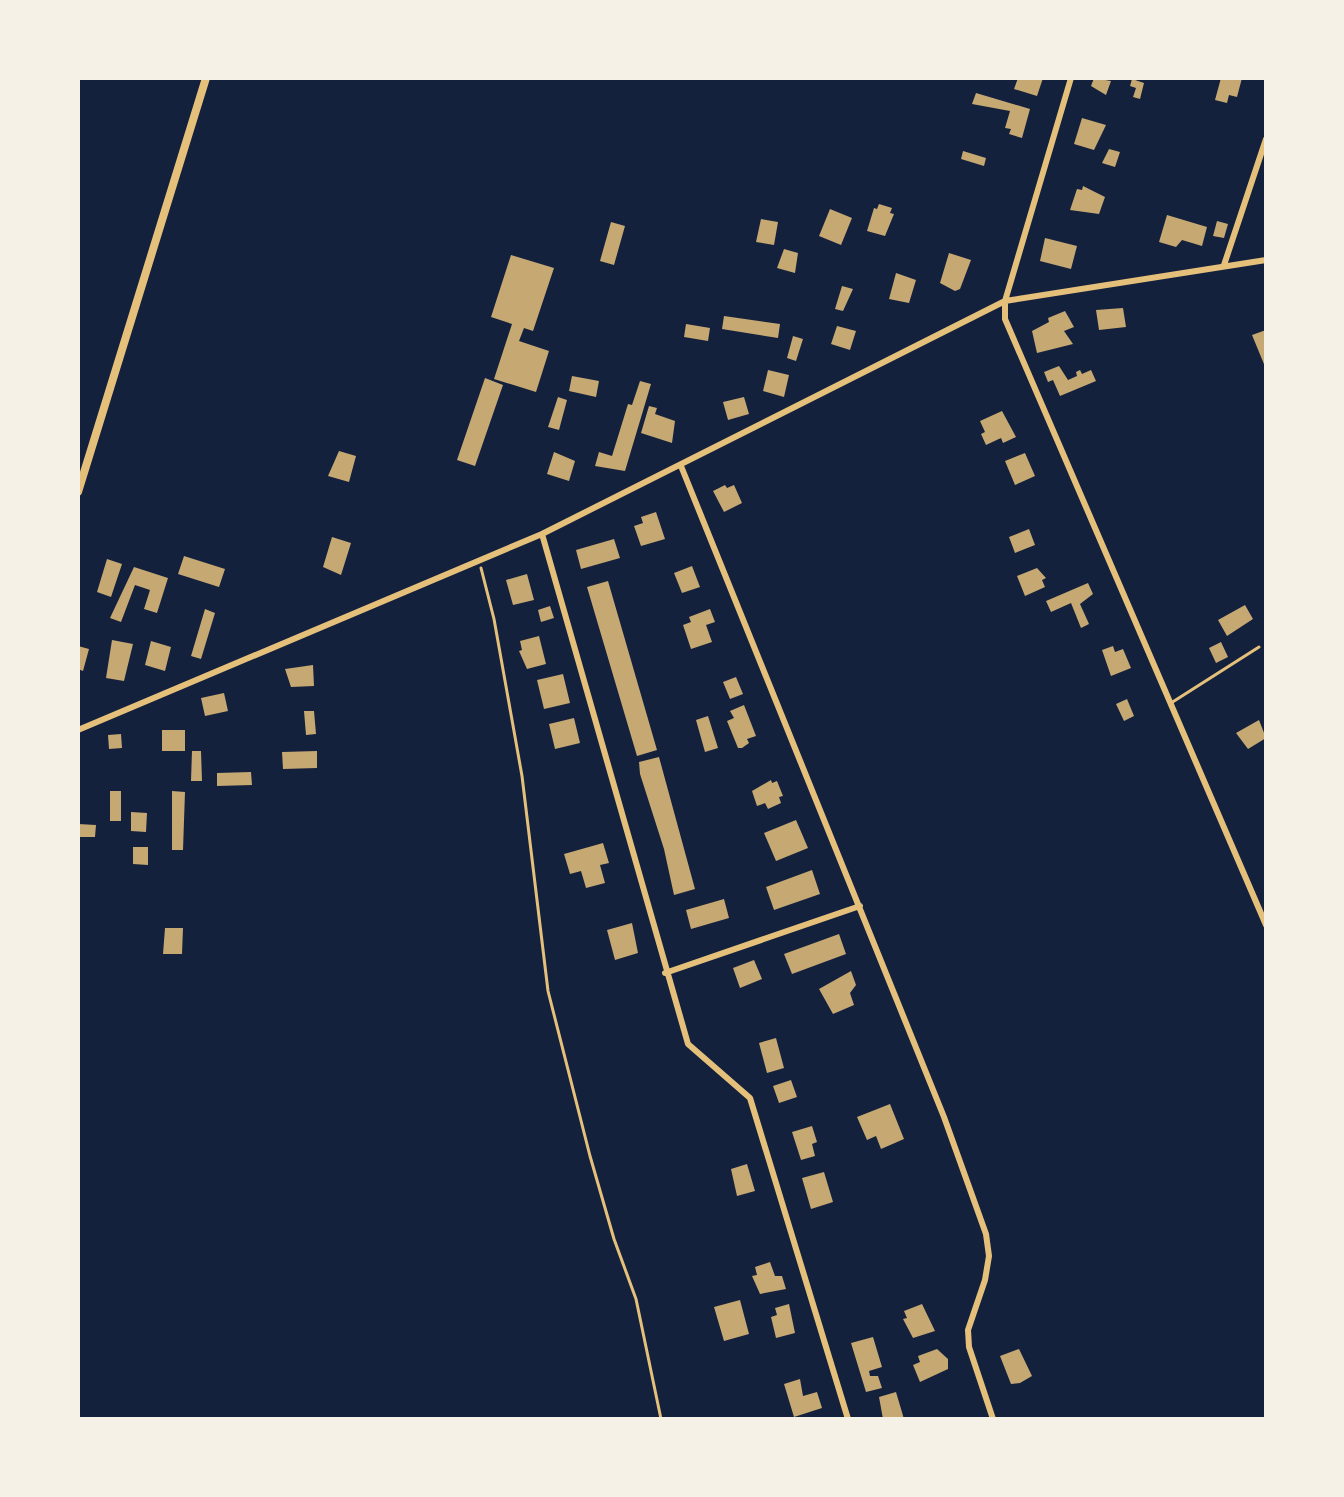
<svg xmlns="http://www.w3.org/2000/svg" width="1344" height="1497" viewBox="0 0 1344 1497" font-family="Mulish,sans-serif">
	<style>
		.building { fill: #c6a872 }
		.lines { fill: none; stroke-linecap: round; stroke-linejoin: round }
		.path { stroke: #e5c07b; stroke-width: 3 }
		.service { stroke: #e5c07b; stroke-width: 3 }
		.minor { stroke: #e5c07b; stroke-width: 6 }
		.tertiary { stroke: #e5c07b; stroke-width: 8 }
	</style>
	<rect width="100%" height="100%" fill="#14213d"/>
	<path class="building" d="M1018 78H1043L1037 96 1014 89Z
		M1094 78 1111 81 1106 95 1091 86Z
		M1221 78H1242L1237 97 1229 95 1227 103 1215 100Z
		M1132 79 1144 83 1140 99 1133 97 1136 88 1130 86Z
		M976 93 1030 109 1022 138 1009 134 1011 129 1005 128 1010 111 972 104Z
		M1082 118 1106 125 1094 150 1074 144Z
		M1109 149 1120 152 1115 167 1102 163Z
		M963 151 986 158 984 166 961 159Z
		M1083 186 1105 197 1099 214 1070 210 1077 189 1082 190Z
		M879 204 892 208 890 213 894 214 885 236 867 231 874 208 877 209Z
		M830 209 852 218 841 245 819 236Z
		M1167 215 1207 227 1202 246 1182 240 1176 247 1159 242Z
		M761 219 778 222 774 245 756 242Z
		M1217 221 1228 224 1224 238 1213 236Z
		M611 222 625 226 614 265 600 261Z
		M1045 238 1077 246 1071 269 1040 261Z
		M784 249 798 253 795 273 777 268Z
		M949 253 971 260 960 289 955 291 940 283Z
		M511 255 554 268 533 331 524 328 519 341 549 351 536 392 494 379 512 324 491 317Z
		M896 273 916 280 909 303 889 299Z
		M842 286 853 289 843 311 835 309Z
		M1123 308 1126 327 1099 330 1096 310Z
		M1065 311 1074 327 1064 331 1073 344 1037 353 1032 331 1049 322 1048 318Z
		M724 316 780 324 778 338 722 329Z
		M686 324 710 328 708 341 684 337Z
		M837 326 856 331 850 350 831 344Z
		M1266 330V369L1252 335Z
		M793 336 803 339 796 361 787 358Z
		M1059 366 1068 380 1077 376 1076 372 1080 370 1082 374 1091 370 1096 381 1060 396 1053 380 1048 382 1044 372Z
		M768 370 789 375 784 397 763 391Z
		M572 376 599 381 596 397 569 391Z
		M485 378 503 385 475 466 457 460Z
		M640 381 651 384 625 471 595 466 599 452 612 456 628 404 632 405Z
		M558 397 567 400 559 430 548 427Z
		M744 397 749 414 728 420 723 402Z
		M649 406 657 408 655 414 675 421 672 443 641 433Z
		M1002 411 1016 437 1003 443 1001 438 986 445 981 434 985 432 980 421Z
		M339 451 356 456 349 482 328 476Z
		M554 452 575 461 569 481 547 474Z
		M1025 453 1035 476 1015 485 1005 461Z
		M725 485 727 488 734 485 742 503 724 512 713 491Z
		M656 512 665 539 641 546 634 526 643 523 641 517Z
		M1029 529 1035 545 1015 553 1009 537Z
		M332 537 351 543 341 575 323 567Z
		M614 539 620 558 581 569 576 550Z
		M184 556 225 569 219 587 178 574Z
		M107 559 122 564 111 597 97 592Z
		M692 566 700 587 682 593 674 573Z
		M134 567 168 578 157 613 144 609 150 590 135 585 121 622 110 618Z
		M1037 568 1046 578 1042 580 1045 587 1025 596 1017 576Z
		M527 574 534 600 513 605 506 580Z
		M608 581 657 750 637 756 587 587Z
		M1088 583 1093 594 1080 604 1089 624 1081 628 1071 603 1051 612 1046 601Z
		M1245 605 1253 619 1227 636 1218 620Z
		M550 606 554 618 541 622 538 610Z
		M205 609 215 613 201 659 191 656Z
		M710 609 715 622 706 625 712 642 691 649 683 625 691 622 689 617Z
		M539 636 546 664 527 669 519 651 522 650 520 641Z
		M112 640 133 644 124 681 106 678Z
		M151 641 171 647 165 671 145 665Z
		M1221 642 1228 657 1216 663 1209 648Z
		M78 646 89 649 83 671 78 669Z
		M1113 646 1115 652 1123 649 1131 668 1111 676 1102 650Z
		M313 665 314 686 291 687 285 669Z
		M563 674 570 703 544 709 537 680Z
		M736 677 743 694 730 699 723 682Z
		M224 693 228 711 205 716 201 698Z
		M1127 699 1134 716 1124 721 1116 704Z
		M744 705 756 736 747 739 749 743 742 748H738L727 721 734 718 730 711Z
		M304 711H314L316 734 306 735Z
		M708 716 718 748 705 752 696 720Z
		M574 718 580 743 555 749 549 724Z
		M1259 720 1266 738 1248 749 1236 733Z
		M162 730H185V751H162Z
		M121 734 122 748 109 749 108 735Z
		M192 751H201L202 781H191Z
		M317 751V768L283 769 282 752Z
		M659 757 695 889 674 895 664 849 640 774 639 762Z
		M251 772 252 785 217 786V773Z
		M771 780 772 783 777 781 783 796 779 797 781 803 768 809 765 803 757 806 752 791Z
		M110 791H121V821H110Z
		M172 791 185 792 183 850H172Z
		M131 812 147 813 146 832 131 831Z
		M796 820 808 848 776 861 764 833Z
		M78 824 96 825 95 837H78Z
		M603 843 609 863 600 865 605 883 586 888 581 871 570 874 564 854Z
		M133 847H148V865L133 864Z
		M812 870 820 894 774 910 766 887Z
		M724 899 729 918 691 929 686 910Z
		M632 923 638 953 615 960 607 930Z
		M165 928H183L182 954H163Z
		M839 934 846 954 792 974 784 954Z
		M754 960 762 979 740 988 733 968Z
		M851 971 856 985 850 993 854 1005 833 1014 819 989Z
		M776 1038 784 1068 767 1073 759 1043Z
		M791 1080 797 1097 779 1103 773 1086Z
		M890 1104 904 1139 881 1149 876 1136 867 1140 857 1117Z
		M812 1126 817 1142 812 1144 815 1156 801 1160 792 1132Z
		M747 1164 755 1191 737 1196 731 1169Z
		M824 1172 833 1202 811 1209 802 1178Z
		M770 1262 775 1276H782L786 1289 760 1294 752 1276 757 1275 755 1267Z
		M740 1300 749 1334 724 1341 714 1307Z
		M789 1304 795 1333 776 1338 771 1317 777 1315 775 1308Z
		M922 1304 935 1331 913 1338 903 1319 907 1318 904 1311Z
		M873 1337 882 1367 869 1371 870 1376H878L882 1388 866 1392 851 1343Z
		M937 1349 948 1359V1369L920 1382 913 1365 920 1362 918 1356Z
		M1019 1349 1032 1376 1020 1383 1011 1384 1000 1356Z
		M800 1379 803 1396 817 1392 822 1408 794 1417 784 1384Z
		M896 1392 904 1419H883L879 1397Z"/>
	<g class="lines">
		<path class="path" d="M481 568 494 619 522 776 548 991 590 1156 614 1239 636 1299 661 1419"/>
		<path class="service" d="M1171 703 1259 647"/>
		<path class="minor" d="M1071 78 1005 301V319L1266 925
			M1224 265 1266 139
			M681 466 944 1117 986 1234 989 1256 985 1280 968 1330 969 1347 993 1419
			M542 534 688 1044 750 1098 848 1419
			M78 730 542 534 1005 301 1266 260
			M665 973 860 906"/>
		<path class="tertiary" d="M78 492 206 78"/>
	</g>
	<rect width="1344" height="1497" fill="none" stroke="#f6f1e7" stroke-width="160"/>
</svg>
